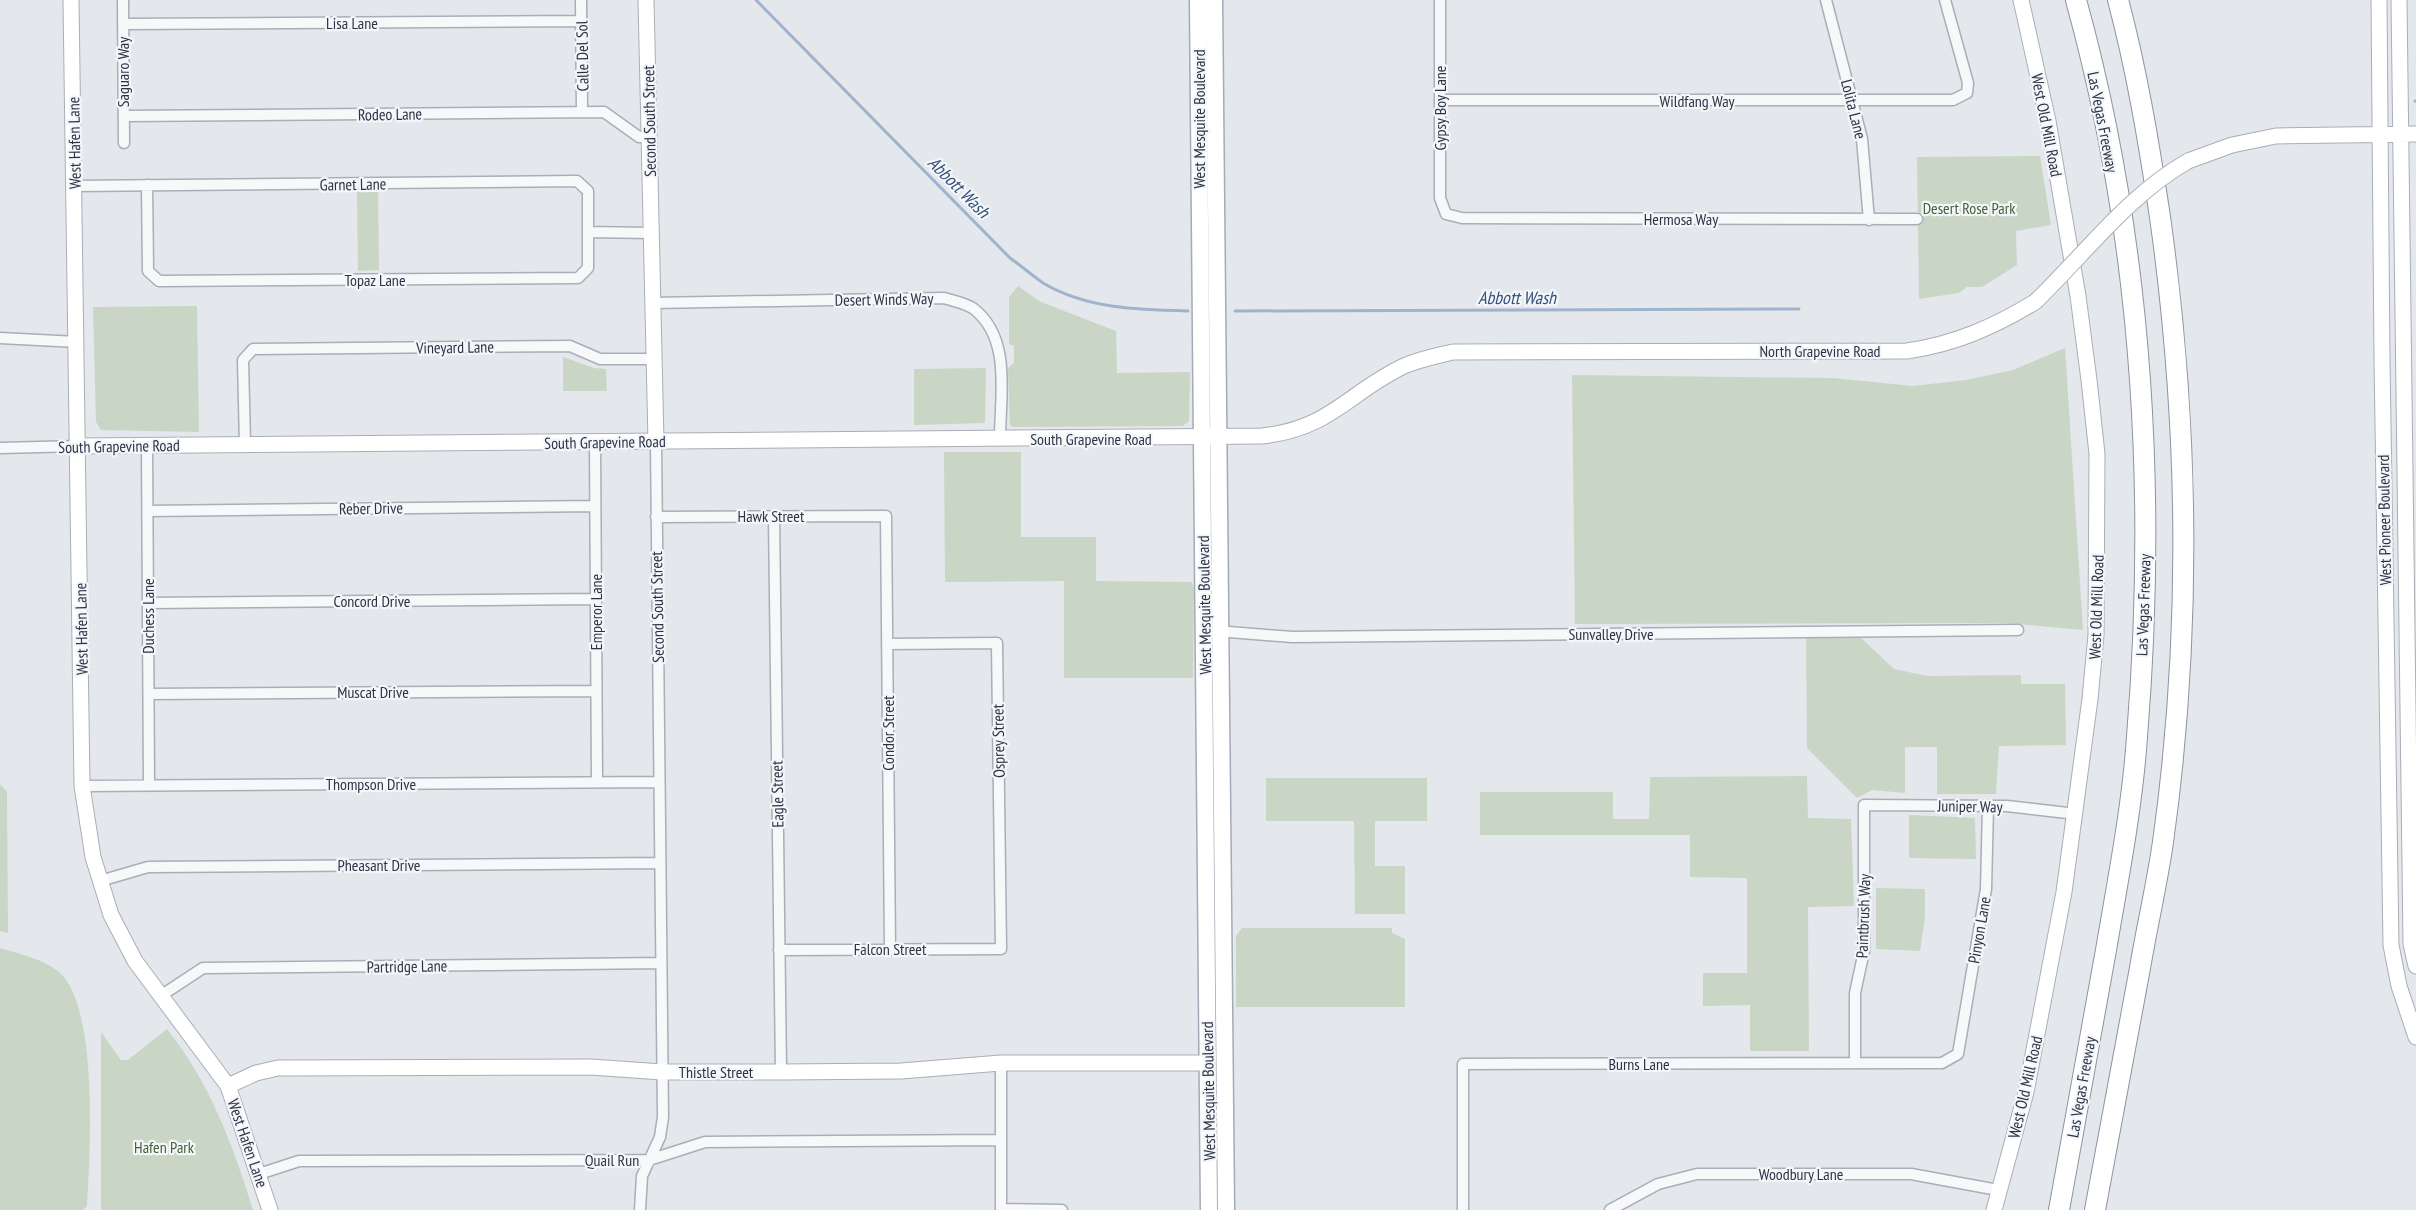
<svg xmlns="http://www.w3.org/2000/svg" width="2416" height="1210" viewBox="0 0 2416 1210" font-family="'PT Sans Narrow',sans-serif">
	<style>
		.green { fill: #c9d6c5 }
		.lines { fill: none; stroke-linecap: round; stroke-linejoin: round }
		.stream { stroke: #9fb4cc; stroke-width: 3 }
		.street-casing { stroke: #a9aeb7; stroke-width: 13 }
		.secondary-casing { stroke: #a9aeb7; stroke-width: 17 }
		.primary-casing { stroke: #a3abb8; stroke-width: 19 }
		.highway-casing { stroke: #8b94a3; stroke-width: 22 }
		.street { stroke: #f7f8fa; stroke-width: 10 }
		.secondary { stroke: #fff; stroke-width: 15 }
		.primary { stroke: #fff; stroke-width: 16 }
		.highway { stroke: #fff; stroke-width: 20 }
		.secondary-bridge-casing { stroke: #a9aeb7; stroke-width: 17; stroke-linecap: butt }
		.secondary-bridge { stroke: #fff; stroke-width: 15 }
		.labels { text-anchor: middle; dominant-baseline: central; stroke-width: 4.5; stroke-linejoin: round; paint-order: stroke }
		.street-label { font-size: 16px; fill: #2b3445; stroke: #f4f6f9 }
		.park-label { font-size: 16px; fill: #3f6138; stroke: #f4f6f9 }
		.water-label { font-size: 18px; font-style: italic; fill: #34527a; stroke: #f4f6f9 }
	</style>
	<rect width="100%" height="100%" fill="#e4e7ec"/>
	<path class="green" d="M2040 156 2051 225 2016 231 2017 265 1982 287H1967L1959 293 1919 299 1917 157Z
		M357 192H378L379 270 358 271Z
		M1018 286 1041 302 1116 331 1117 373 1190 372 1189 421 1183 426 1013 427 1010 425 1008 368 1014 363V346L1009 344V297Z
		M197 306 199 432 101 430 96 422 93 307Z
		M2065 348 2083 630 2006 623 1575 624 1572 375 1833 378 1913 386 1966 380 2013 370Z
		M563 357 594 368 606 369 607 391H563Z
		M986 368 985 423 914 425V369Z
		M944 452H1021V537H1096V581L1191 582 1194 587 1193 678H1064V581L945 582Z
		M1860 637 1894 669 1927 676 2021 675V684H2065L2066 745 1999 746 1996 794H1937V747H1905V793L1872 790 1857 798 1807 748 1806 638Z
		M1807 776 1808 818 1851 819 1854 906 1808 907 1809 1051H1750V1005L1703 1006V973H1747V878L1690 877V835H1480V792H1613V819H1649L1650 777Z
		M1266 778H1427V821H1375V866H1405V914H1355L1354 821H1266Z
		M0 784 7 792 8 933 0 931Z
		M1909 815 1975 818 1976 859 1909 858Z
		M1876 888 1925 889V917L1920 951 1876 949Z
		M1242 928H1392V933L1405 939V1007H1236V936Z
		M0 948C20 954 43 959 59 972 99 1006 90 1155 87 1206L83 1210H0Z
		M167 1029C210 1083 233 1145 253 1210H101V1032L121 1060H128Z"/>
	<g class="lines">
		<path class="stream" d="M756 0 1010 258C1021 266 1032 275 1043 283 1087 309 1139 310 1188 311
			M2415 101H2416
			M1235 311 1799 309"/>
		<defs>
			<path id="street" d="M123 0 124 143
				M581 0 582 112
				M1440 0V198L1446 214 1462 218 1917 219
				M1826 0 1862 139 1869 220
				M123 24 581 21
				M1441 100H1953L1967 93 1968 83 1945 0
				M124 116 604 112 639 137H649
				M147 185 148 271 159 281 578 278 588 268V232L651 233
				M74 186 577 181 588 191V232
				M653 303 944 298C953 301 966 303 974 309 1012 339 1000 396 1000 439
				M0 338 77 342
				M595 442 597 782
				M245 445 243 360 253 349 570 346 600 359H654
				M147 446 149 786
				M0 448 79 446
				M148 511 595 506
				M774 516 781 1072
				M656 517 886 516 890 949
				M148 603 596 599
				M1217 631 1292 637 2018 630
				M149 694 596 691
				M82 786 659 782
				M100 881 148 867 660 863
				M779 950 1001 949 997 643 887 644
				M162 995 203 968 661 963
				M1001 1063V1210
				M1855 1063V993L1864 951V805L2007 806 2076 814
				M259 1174 299 1161 649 1160 705 1142 1001 1140
				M1001 1209 1062 1210
				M640 1210 642 1176 660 1137 663 1117 656 442
				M1463 1210V1064L1942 1063 1958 1054 1986 889 1988 806
				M1610 1210 1658 1184 1697 1174H1911L1998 1190"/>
			<path id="secondary" d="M71 0 82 786 93 857 111 915 135 961 228 1086 270 1210
				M646 0 656 442
				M2379 0 2382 359 2391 945 2399 986 2416 1037
				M2399 0 2411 944 2416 966
				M2188 161 2232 145 2276 136 2416 134
				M79 446 1262 436C1330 429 1349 392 1404 366 1420 359 1436 356 1453 352L1907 351C1955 344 1994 327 2035 302
				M228 1086 256 1073 278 1068 591 1067 662 1072H781L901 1071 1001 1063H1207
				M1994 1210 2026 1092 2064 892 2090 699 2096 635 2097 454 2089 380 2078 296 2048 121 2021 0"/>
			<path id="primary" d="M1198 0 1209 1210
				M1214 0 1226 1210"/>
			<path id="highway" d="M2059 1210C2075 1123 2090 1037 2106 950 2118 879 2132 809 2137 737 2157 491 2142 239 2076 0
				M2095 1210C2110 1129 2125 1049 2140 968 2147 926 2157 884 2163 842 2192 634 2189 424 2160 217 2149 144 2137 71 2118 0"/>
		</defs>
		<use href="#street" class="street-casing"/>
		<use href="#secondary" class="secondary-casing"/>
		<use href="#primary" class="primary-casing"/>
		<use href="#highway" class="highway-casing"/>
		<use href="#street" class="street"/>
		<use href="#secondary" class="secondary"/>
		<use href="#primary" class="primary"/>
		<use href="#highway" class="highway"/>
		<defs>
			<path id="secondary-bridge" d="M2035 302C2086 253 2126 197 2188 161"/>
		</defs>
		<use href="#secondary-bridge" class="secondary-bridge-casing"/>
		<use href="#secondary-bridge" class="secondary-bridge"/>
	</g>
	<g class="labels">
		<g class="street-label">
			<text x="352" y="23">Lisa Lane</text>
			<text transform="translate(582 56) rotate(-91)">Calle Del Sol</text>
			<text transform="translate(123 72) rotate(-90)">Saguaro Way</text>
			<text x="1697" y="101">Wildfang Way</text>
			<text transform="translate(1440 108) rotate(-90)">Gypsy Boy Lane</text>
			<text transform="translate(1854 109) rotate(76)">Lolita Lane</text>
			<text transform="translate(390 114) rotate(-1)">Rodeo Lane</text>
			<text transform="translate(1199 119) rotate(-90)">West Mesquite Boulevard</text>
			<text transform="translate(649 121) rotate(-91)">Second South Street</text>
			<text transform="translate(2103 122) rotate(79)">Las Vegas Freeway</text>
			<text transform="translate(2047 125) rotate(79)">West Old Mill Road</text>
			<text transform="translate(74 143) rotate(-91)">West Hafen Lane</text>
			<text transform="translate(353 184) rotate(-1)">Garnet Lane</text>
			<text x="1681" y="219">Hermosa Way</text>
			<text x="375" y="280">Topaz Lane</text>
			<text transform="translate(884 299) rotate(-1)">Desert Winds Way</text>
			<text transform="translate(455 347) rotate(-1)">Vineyard Lane</text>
			<text x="1820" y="351">North Grapevine Road</text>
			<text x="1091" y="439">South Grapevine Road</text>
			<text transform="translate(605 442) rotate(-1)">South Grapevine Road</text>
			<text transform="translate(119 446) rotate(-1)">South Grapevine Road</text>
			<text transform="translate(371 508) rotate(-1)">Reber Drive</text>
			<text x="771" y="516">Hawk Street</text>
			<text transform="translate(2384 520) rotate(-91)">West Pioneer Boulevard</text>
			<text x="372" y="601">Concord Drive</text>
			<text transform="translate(1204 605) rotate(-91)">West Mesquite Boulevard</text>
			<text transform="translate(2143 605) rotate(-88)">Las Vegas Freeway</text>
			<text transform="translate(657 607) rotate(-91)">Second South Street</text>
			<text transform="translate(2096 607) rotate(-88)">West Old Mill Road</text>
			<text transform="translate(596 612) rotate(-90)">Emperor Lane</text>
			<text transform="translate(148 616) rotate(-90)">Duchess Lane</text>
			<text transform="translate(81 629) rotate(-91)">West Hafen Lane</text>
			<text x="1611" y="634">Sunvalley Drive</text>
			<text x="373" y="692">Muscat Drive</text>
			<text transform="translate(888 733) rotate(-90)">Condor Street</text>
			<text transform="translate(998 741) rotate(-91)">Osprey Street</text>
			<text x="371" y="784">Thompson Drive</text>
			<text transform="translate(777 794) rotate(-91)">Eagle Street</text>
			<text transform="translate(1970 806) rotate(1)">Juniper Way</text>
			<text x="379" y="865">Pheasant Drive</text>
			<text transform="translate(1863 916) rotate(-88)">Paintbrush Way</text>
			<text transform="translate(1979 930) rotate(-80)">Pinyon Lane</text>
			<text x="890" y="949">Falcon Street</text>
			<text transform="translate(407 966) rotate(-1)">Partridge Lane</text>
			<text x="1639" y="1064">Burns Lane</text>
			<text x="716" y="1072">Thistle Street</text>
			<text transform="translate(2025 1087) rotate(-77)">West Old Mill Road</text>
			<text transform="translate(2081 1087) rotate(-80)">Las Vegas Freeway</text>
			<text transform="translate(1208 1091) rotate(-91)">West Mesquite Boulevard</text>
			<text transform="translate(248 1143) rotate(71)">West Hafen Lane</text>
			<text x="612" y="1160">Quail Run</text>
			<text x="1801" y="1174">Woodbury Lane</text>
		</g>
		<g class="park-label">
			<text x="1969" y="208">Desert Rose Park</text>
			<text x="164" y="1147">Hafen Park</text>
		</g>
		<g class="water-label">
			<text transform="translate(959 187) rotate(45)">Abbott Wash</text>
			<text x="1517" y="297">Abbott Wash</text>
		</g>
	</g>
</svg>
